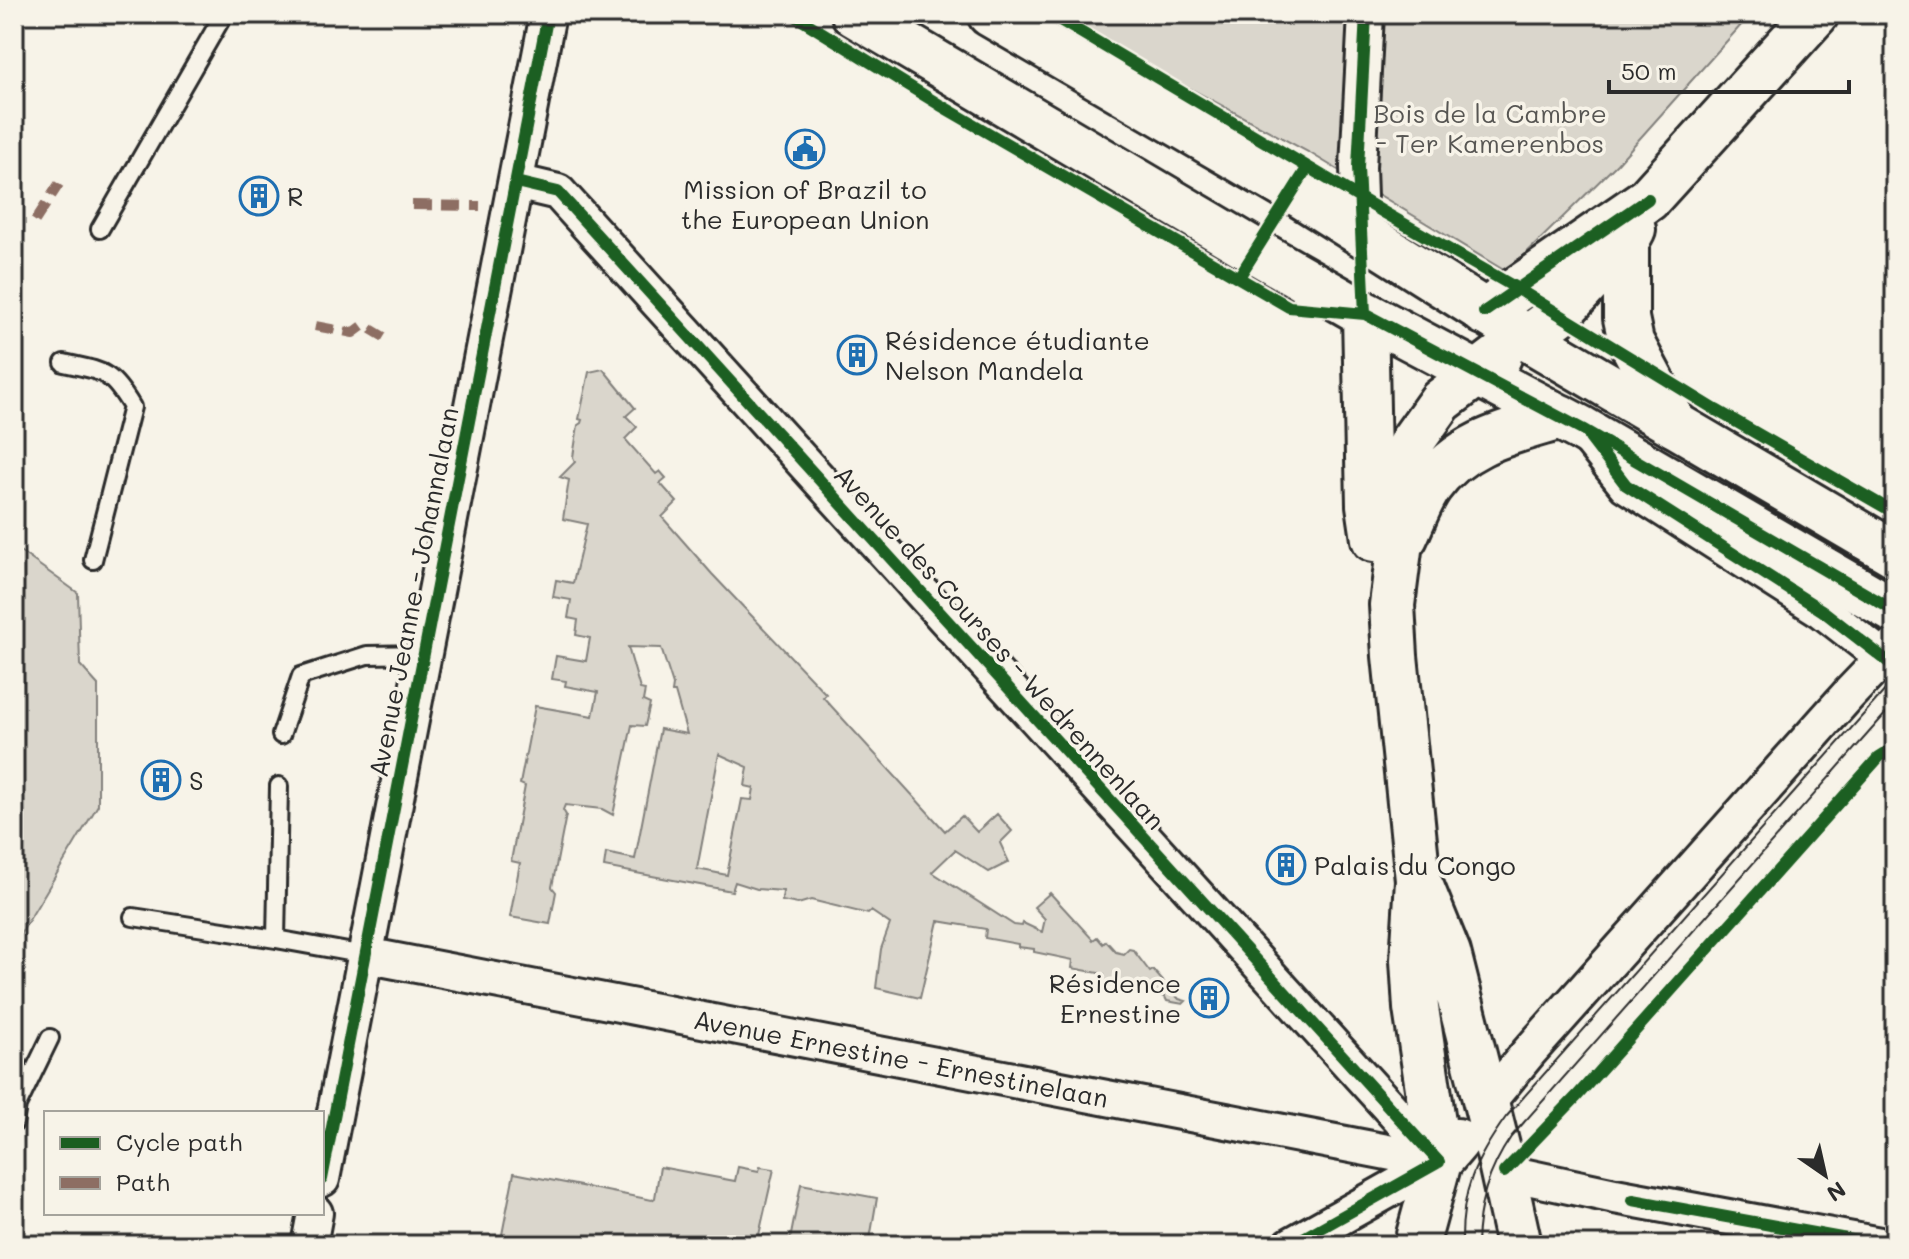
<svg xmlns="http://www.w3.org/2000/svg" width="1909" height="1259" viewBox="0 0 1909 1259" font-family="Mali,sans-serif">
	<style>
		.green { fill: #dad6cc; stroke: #82807c; stroke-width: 2; fill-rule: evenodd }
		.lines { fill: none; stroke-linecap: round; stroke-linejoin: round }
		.lane-casing { stroke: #2b2b2b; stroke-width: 22 }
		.street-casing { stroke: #2b2b2b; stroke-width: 40 }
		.secondary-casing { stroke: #2b2b2b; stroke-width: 50 }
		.primary-casing { stroke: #2b2b2b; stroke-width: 50 }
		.lane { stroke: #f7f3e8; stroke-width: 16 }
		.street { stroke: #f7f3e8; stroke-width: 34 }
		.secondary { stroke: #f7f3e8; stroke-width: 44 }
		.primary { stroke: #f7f3e8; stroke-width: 44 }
		.tram { stroke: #2b2b2b; stroke-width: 2 }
		.quiet { stroke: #8d6e63; stroke-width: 10; stroke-dasharray: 20 10; stroke-linecap: butt }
		.cycleway-casing { stroke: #f7f3e8; stroke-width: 17 }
		.cycleway { stroke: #1b5e20; stroke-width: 12 }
		.labels { text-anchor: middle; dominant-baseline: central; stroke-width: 7; stroke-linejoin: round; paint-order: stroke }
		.park-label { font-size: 26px; fill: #575653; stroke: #f7f3e8 }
		.poi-label { font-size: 26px; fill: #2b2b2b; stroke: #f7f3e8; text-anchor: start }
		.street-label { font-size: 26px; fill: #2b2b2b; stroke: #f7f3e8 }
	</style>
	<rect width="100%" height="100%" fill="#f7f3e8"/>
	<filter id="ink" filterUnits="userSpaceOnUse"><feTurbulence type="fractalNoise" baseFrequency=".0125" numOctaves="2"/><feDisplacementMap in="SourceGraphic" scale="16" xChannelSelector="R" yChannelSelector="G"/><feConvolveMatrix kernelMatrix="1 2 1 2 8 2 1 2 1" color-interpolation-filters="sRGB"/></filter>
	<g filter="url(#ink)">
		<path class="green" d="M1052 14H1751L1617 164 1507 272 1310 153Z
			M603 369 635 408 626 416 637 427 625 439 656 474 660 471 666 478 660 483 677 502 662 517 712 574 826 694 823 697 945 831 962 816 977 832 997 814 1012 831 1000 843 1009 862 989 872 955 850 932 872 1014 925 1022 926 1023 923 1042 932 1045 919 1034 907 1050 893 1093 940 1097 937 1103 944 1106 941 1116 952 1124 954 1129 949 1133 950 1150 972 1153 970 1179 999 1186 1001 1183 1004 1167 1001 1165 997 1103 983 1104 974 1072 968 1073 960 1034 952V949L1018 947V944L985 938 986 929 938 921 920 998 876 988 881 949 890 924 871 911 868 914 811 900 798 904 782 901 783 891 757 889 735 882 732 891 604 867 606 853 635 859 660 729 687 734 675 692H672L673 685 661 648 628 647 640 689 645 690 643 701 650 704 645 726 632 725 613 815 602 809 565 805 563 810 566 815 552 887 556 892 550 924 510 917 520 863 511 861 525 786 520 784 535 706 593 716 598 692 565 686 566 681 552 679 556 656 586 661 590 638 576 635 578 620 568 618 571 600 553 597 556 580 573 583 587 524 563 519 569 480 560 477 575 462 573 457 578 425 581 423 582 420 579 419 589 372ZM719 754 748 767 745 786 754 788 752 800 742 799 727 875 697 869Z
			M17 549 78 593 80 665 98 685V805L14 945V554Z
			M660 1167 735 1181 738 1167 759 1171 760 1167 774 1169 759 1235 761 1236 759 1245H500L514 1173 652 1200 655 1198Z
			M801 1184 877 1198 869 1245H789Z"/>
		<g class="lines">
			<defs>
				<path id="lane" d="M100 229 224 14
					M64 363C104 372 110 370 132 407L93 560
					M281 735 301 676 367 655 424 654
					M279 786 276 939 365 955
					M133 917 276 939
					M14 1123 17 1106 50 1038"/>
				<g id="street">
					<path d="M516 182 558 192 1439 1162"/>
					<path d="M1359 197 1358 167 1366 14"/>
					<path d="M1592 442 1626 485 1823 611 1895 667"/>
					<path id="s1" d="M365 955 1439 1162"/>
					<path d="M1486 1104 1529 1052 1849 694 1895 646"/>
					<path d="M1504 1172 1615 1196 1880 1245"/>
					<path d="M322 1179 548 14"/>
					<path d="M309 1245 315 1213"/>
					<path d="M1291 1245 1439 1162"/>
				</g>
				<path id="secondary" d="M1626 242V318L1631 342 1675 425
					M1484 312 1648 199 1816 14
					M1527 338 1558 315 1626 242 1633 229"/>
				<path id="primary" d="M854 14 1255 251 1365 314 1582 429 1895 611
					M990 14 1302 196 1527 338 1895 554
					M1365 314 1369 505 1374 539
					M1405 537C1413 520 1420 500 1430 486 1462 441 1511 432 1560 417
					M1422 889 1448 953 1499 1154 1519 1245
					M1439 1162 1416 1008 1413 960 1418 880 1395 656 1392 605 1399 550 1395 497 1411 443 1441 401 1499 357
					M1419 1245V1235L1439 1162 1457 1141"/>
			</defs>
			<use href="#lane" class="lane-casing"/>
			<use href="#street" class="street-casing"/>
			<use href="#secondary" class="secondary-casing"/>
			<use href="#primary" class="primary-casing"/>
			<use href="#lane" class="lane"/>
			<use href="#street" class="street"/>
			<use href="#secondary" class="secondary"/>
			<use href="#primary" class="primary"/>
			<path class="tram" d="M1462 1245C1461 1190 1475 1160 1506 1117L1895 679
				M1477 1245C1478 1204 1488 1171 1511 1137L1895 703"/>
			<path class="quiet" d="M412 205 480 206
				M35 221 59 184
				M315 326 353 333 364 325 384 337"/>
			<defs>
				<path id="cycleway" d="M792 14 940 105 1289 307 1365 314 1582 429 1895 611
					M1050 14 1385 213 1518 289 1716 410 1895 513
					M516 182 558 192 1439 1162
					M1239 277 1308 167
					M1484 312 1648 199
					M1365 314 1358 167 1366 14
					M1590 438 1626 485 1823 611 1895 667
					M1504 1172 1577 1096 1879 757 1895 747
					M322 1179 548 14
					M1633 1200 1880 1245
					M1291 1245 1439 1162"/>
			</defs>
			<use href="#cycleway" class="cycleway-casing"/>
			<use href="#cycleway" class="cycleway"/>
		</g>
	</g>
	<defs>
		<symbol id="civic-ring" viewBox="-11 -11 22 22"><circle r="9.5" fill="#f7f3e8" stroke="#1f6fb2" stroke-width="1.5"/><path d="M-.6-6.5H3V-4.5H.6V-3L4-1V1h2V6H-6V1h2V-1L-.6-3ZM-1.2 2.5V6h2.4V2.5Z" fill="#1f6fb2"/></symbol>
		<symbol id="building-ring" viewBox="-11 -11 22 22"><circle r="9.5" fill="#f7f3e8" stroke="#1f6fb2" stroke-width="1.5"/><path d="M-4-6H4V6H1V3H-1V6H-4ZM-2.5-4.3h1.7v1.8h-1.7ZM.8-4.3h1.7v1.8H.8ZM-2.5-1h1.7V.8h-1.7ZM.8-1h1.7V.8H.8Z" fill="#1f6fb2"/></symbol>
	</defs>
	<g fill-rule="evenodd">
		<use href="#civic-ring" x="783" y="127" width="44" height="44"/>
		<use href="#building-ring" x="237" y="174" width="44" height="44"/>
		<use href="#building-ring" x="835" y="333" width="44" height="44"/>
		<use href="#building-ring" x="139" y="758" width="44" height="44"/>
		<use href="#building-ring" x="1264" y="843" width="44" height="44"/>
		<use href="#building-ring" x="1187" y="976" width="44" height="44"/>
	</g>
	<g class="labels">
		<g class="park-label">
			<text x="1490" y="113">Bois de la Cambre<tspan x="1490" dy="30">- Ter Kamerenbos</tspan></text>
		</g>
		<g class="poi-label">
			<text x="805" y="189" text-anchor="middle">Mission of Brazil to<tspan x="805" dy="30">the European Union</tspan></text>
			<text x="287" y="196">R</text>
			<text x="885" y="340">Résidence étudiante<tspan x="885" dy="30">Nelson Mandela</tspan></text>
			<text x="189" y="780">S</text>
			<text x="1314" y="865">Palais du Congo</text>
			<text x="1181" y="983" text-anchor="end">Résidence<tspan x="1181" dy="30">Ernestine</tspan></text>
		</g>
		<g class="street-label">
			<text transform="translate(413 592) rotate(-79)">Avenue Jeanne - Johannalaan</text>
			<text transform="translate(1000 647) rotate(48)">Avenue des Courses - Wedrennenlaan</text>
			<text stroke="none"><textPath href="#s1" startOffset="546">Avenue Ernestine - Ernestinelaan</textPath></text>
		</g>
	</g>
	<rect width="1909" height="1259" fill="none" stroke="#f7f3e8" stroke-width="48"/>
	<rect x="24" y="24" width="1861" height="1211" fill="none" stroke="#2b2b2b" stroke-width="3" filter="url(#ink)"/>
	<rect x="44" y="1111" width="280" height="104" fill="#f7f3e8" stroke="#a5a39c" stroke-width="2"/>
	<rect x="60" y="1137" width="40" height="12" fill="#1b5e20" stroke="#a5a39c" stroke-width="2"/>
	<text x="116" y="1151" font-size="24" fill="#2b2b2b">Cycle path</text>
	<rect x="60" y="1177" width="40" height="12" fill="#8d6e63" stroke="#a5a39c" stroke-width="2"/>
	<text x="116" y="1191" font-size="24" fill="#2b2b2b">Path</text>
	<g transform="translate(1825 1175) rotate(146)" stroke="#f7f3e8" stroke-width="6" paint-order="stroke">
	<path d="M0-6L14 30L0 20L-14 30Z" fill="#2b2b2b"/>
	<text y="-12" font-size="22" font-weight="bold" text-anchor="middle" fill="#2b2b2b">N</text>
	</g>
	<path d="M1609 80v12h240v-12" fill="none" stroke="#2b2b2b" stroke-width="4"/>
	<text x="1621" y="80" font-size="24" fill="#2b2b2b" stroke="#f7f3e8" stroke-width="6" paint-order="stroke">50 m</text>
</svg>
